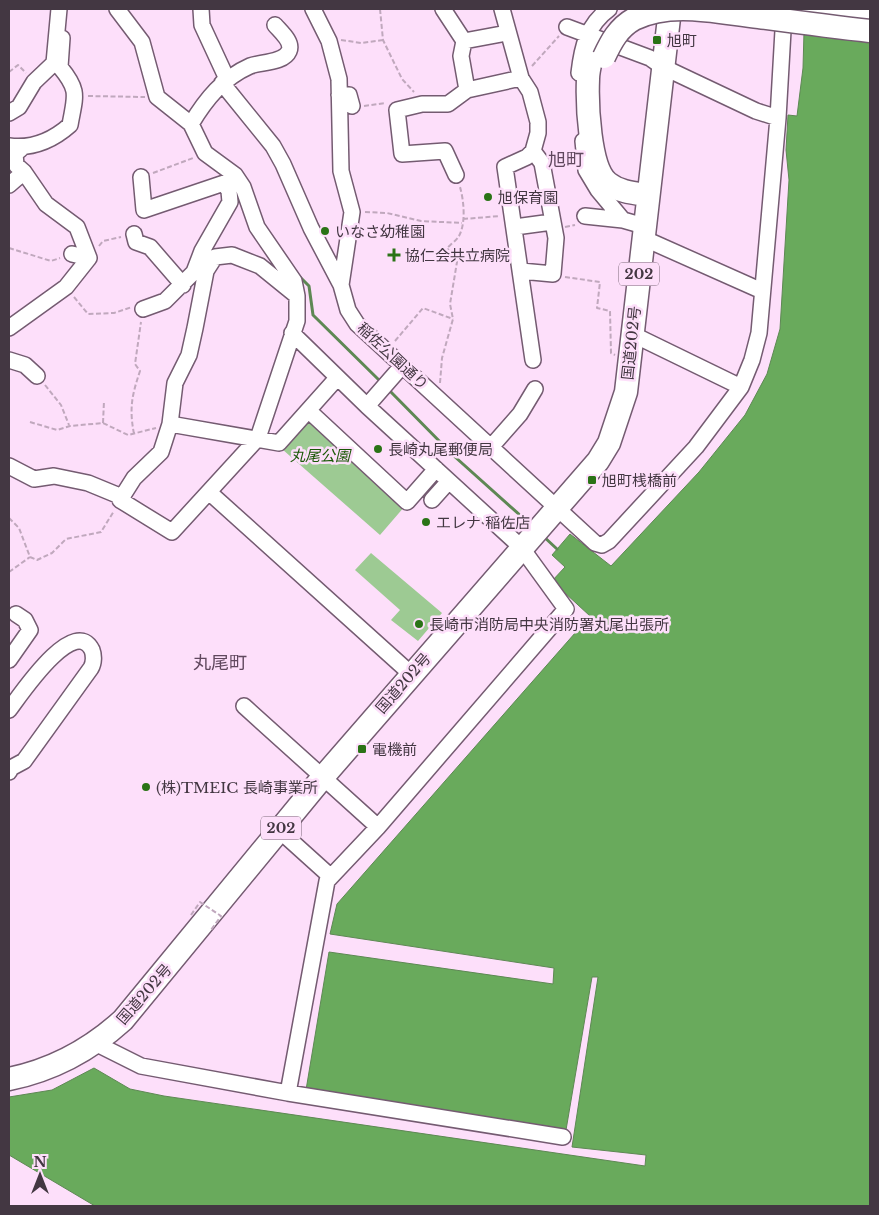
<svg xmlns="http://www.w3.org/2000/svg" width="879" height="1215" viewBox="0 0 879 1215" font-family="'Libre Baskerville','Noto Sans JP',serif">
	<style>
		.green { fill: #9dca93 }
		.water { fill: #69aa5c; stroke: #5e8854 }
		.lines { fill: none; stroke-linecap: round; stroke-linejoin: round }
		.stream { stroke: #5e8854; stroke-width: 3 }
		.minor-casing { stroke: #745b71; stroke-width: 18 }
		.highway-casing { stroke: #745b71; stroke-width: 25 }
		.path { stroke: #c0a8bd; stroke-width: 2; stroke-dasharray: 5 2.5; stroke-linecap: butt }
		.minor { stroke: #fff; stroke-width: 15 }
		.highway { stroke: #fff; stroke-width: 22 }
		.highway-bridge-casing { stroke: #745b71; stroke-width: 25; stroke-linecap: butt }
		.path-bridge { stroke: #c0a8bd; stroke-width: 2; stroke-dasharray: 5 2.5; stroke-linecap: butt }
		.highway-bridge { stroke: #fff; stroke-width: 22 }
		.poi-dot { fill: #2a7316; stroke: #fddffa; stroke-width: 2 }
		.labels { text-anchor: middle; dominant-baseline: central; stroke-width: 5; stroke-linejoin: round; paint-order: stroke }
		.shield { fill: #fddffa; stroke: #7b6979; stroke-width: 1 }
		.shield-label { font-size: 14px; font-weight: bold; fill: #433742 }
		.poi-label { font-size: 15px; fill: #433742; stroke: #fddffa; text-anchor: start }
		.street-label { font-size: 15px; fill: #433742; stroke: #fddffa }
		.park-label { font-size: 15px; font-style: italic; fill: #195805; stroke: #fddffa }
		.quarter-label { font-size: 18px; fill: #60485e; stroke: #fddffa }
	</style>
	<rect width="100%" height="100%" fill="#fddffa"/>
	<path class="green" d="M310 419 405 506 380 535 282 449Z
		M371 553 442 613 418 641 391 620 400 610 355 570Z"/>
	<path class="water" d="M870 9V1206H95L9 1155V1097L52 1090 94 1068 130 1089 164 1096 645 1166 646 1155 572 1147 598 977H592L566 1130 306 1090 329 952 553 984 554 968 330 934 337 904 590 616 552 581 565 567 552 555 570 534 611 566 699 472 745 415 767 374 780 329 789 180 786 150 788 115 797 116 803 68 804 32Z"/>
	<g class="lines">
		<path class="stream" d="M299 276 309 286 313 315 381 382
			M387 388 454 456 531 525
			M543 536 557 549"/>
		<defs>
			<path id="minor" d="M201 9 202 25 227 79
				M313 9 329 41 339 79 341 171 352 212 341 285 348 310 357 324 595 543 602 545 609 541 696 447 741 387 752 360 759 333 778 118 784 13
				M443 9 464 41 461 56 467 90
				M502 9 521 78 530 92 538 122V133L533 151 527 157 505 167 533 360
				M567 27 650 58 663 67 756 111 778 118
				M464 41 507 33
				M579 73C582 47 587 25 609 9
				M222 83 273 146 283 164 311 228 341 285
				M339 95H349L352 106
				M9 113 19 107 34 82 54 63 59 9
				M191 124C206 99 223 78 250 66 261 62 284 63 289 51 293 42 281 32 275 25
				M583 141 586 170 598 190 623 220 644 226
				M9 146C32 149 53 140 70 125 75 96 80 91 60 67L62 38 57 37
				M22 148 15 154 16 165 24 172 46 204 77 227 89 258
				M456 175 445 151 402 154 397 110 422 104H448L467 90 521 78
				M141 177 144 210 224 183 229 191 230 202 202 251 194 272 165 301 143 309
				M9 185 24 172
				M585 216 623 220
				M515 227 552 222
				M134 234 136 242 150 247 183 285
				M643 238 762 291
				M72 254 89 258
				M521 271 553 274 556 238 542 163 533 151
				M9 328 66 287 89 258
				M292 333 367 406
				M632 334 741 387
				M9 360 25 365 37 376
				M309 411 407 502 436 469
				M170 424 279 443 337 378
				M491 447 520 414 535 389
				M9 466 34 479 54 476 88 483 122 497 120 500 172 532 258 438 297 321V296L294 281 257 227 243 187 235 175 205 153 191 124 157 97 142 42 117 9
				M210 493 411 674
				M122 497 134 478 161 452 170 424 175 383 189 355 195 328 206 271 215 257 232 255 260 266 297 296
				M432 500 449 481
				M9 660 30 630 25 620 16 614
				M244 706 378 827
				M9 710C19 697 74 614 92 650 94 655 94 663 91 668L24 761 11 768 9 772
				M279 830 330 876
				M95 1043 141 1066 288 1093 563 1137
				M288 1093 327 881 378 827 566 609 521 547 367 406 402 366"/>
			<path id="highway" d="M789 9 870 19
				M593 52C591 61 588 70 588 79 587 103 589 168 608 183 619 192 634 193 648 195
				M9 1079C53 1070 90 1050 123 1020L323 777 598 461 609 443 626 392 670 9"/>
		</defs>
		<use href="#minor" class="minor-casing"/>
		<use href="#highway" class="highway-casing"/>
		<path class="path" d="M380 9 383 40 402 79 414 92
			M341 40 361 43 383 40
			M532 66 559 36
			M9 72 18 65 26 73
			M88 96 145 97
			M364 106 386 103
			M153 173 193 158
			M365 212 387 213 421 221 462 223
			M463 219 500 216
			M565 227 575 225
			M99 246 103 241 121 237
			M9 248 51 261 60 258
			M565 277 600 282 597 308 610 311 611 353 615 355
			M74 297 88 314 114 313 132 307
			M395 341 423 308 453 319
			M440 383 442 358 453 319 450 304 457 262 447 248C450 245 456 241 459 236 466 223 464 201 460 187
			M45 385 61 405 69 425
			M30 422 57 430 70 426 103 423 128 435 156 428
			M103 423 104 401
			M134 434C129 408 132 395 140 371L135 364 141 322
			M9 518 19 528 30 557 37 560 52 553 66 539 101 532 114 511
			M9 572 30 557"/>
		<use href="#minor" class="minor"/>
		<use href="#highway" class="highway"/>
		<defs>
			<path id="highway-bridge" d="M604 57C611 42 618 28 634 19 672 0 720 13 759 17 796 22 833 27 870 31"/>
		</defs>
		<use href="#highway-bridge" class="highway-bridge-casing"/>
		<path class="path-bridge" d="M191 915 200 902 221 916 211 930"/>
		<use href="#highway-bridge" class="highway-bridge"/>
	</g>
	<g class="poi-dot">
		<rect x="652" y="35" width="10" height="10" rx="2.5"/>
		<circle cx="488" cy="197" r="5"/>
		<circle cx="325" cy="231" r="5"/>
		<path d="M391.5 247.5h5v5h5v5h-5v5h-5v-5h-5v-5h5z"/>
		<circle cx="378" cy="449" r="5"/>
		<rect x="587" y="475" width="10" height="10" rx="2.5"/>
		<circle cx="426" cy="522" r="5"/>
		<circle cx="419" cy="624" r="5"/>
		<rect x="357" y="744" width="10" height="10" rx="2.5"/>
		<circle cx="146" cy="787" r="5"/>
	</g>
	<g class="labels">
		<g class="shield">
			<rect x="619" y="262.5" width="40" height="23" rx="4"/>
			<rect x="261" y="816.5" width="40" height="23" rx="4"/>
		</g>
		<g class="shield-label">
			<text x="639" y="274">202</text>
			<text x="281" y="828">202</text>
		</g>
		<g class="poi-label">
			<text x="667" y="40">旭町</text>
			<text x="498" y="197">旭保育園</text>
			<text x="335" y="231">いなさ幼稚園</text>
			<text x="405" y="255">協仁会共立病院</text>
			<text x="388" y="449">長崎丸尾郵便局</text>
			<text x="602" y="480">旭町桟橋前</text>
			<text x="436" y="522">エレナ 稲佐店</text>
			<text x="429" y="624">長崎市消防局中央消防署丸尾出張所</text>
			<text x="372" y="749">電機前</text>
			<text x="156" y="787">(株)TMEIC 長崎事業所</text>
		</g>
		<g class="street-label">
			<text transform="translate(631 343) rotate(-84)">国道202号</text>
			<text transform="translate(393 356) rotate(43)">稲佐公園通り</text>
			<text transform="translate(403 683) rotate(-49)">国道202号</text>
			<text transform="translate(144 994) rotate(-49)">国道202号</text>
		</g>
		<g class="park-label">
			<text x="320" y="455">丸尾公園</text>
		</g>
		<g class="quarter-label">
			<text x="566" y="160">旭町</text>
			<text x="220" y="663">丸尾町</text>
		</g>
	</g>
	<rect width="879" height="1215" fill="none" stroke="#433742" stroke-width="20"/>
	<g transform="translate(40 1175)" stroke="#fddffa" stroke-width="4" paint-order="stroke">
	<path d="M0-4L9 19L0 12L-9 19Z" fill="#433742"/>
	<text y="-8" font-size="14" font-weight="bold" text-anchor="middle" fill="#433742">N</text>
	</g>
</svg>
